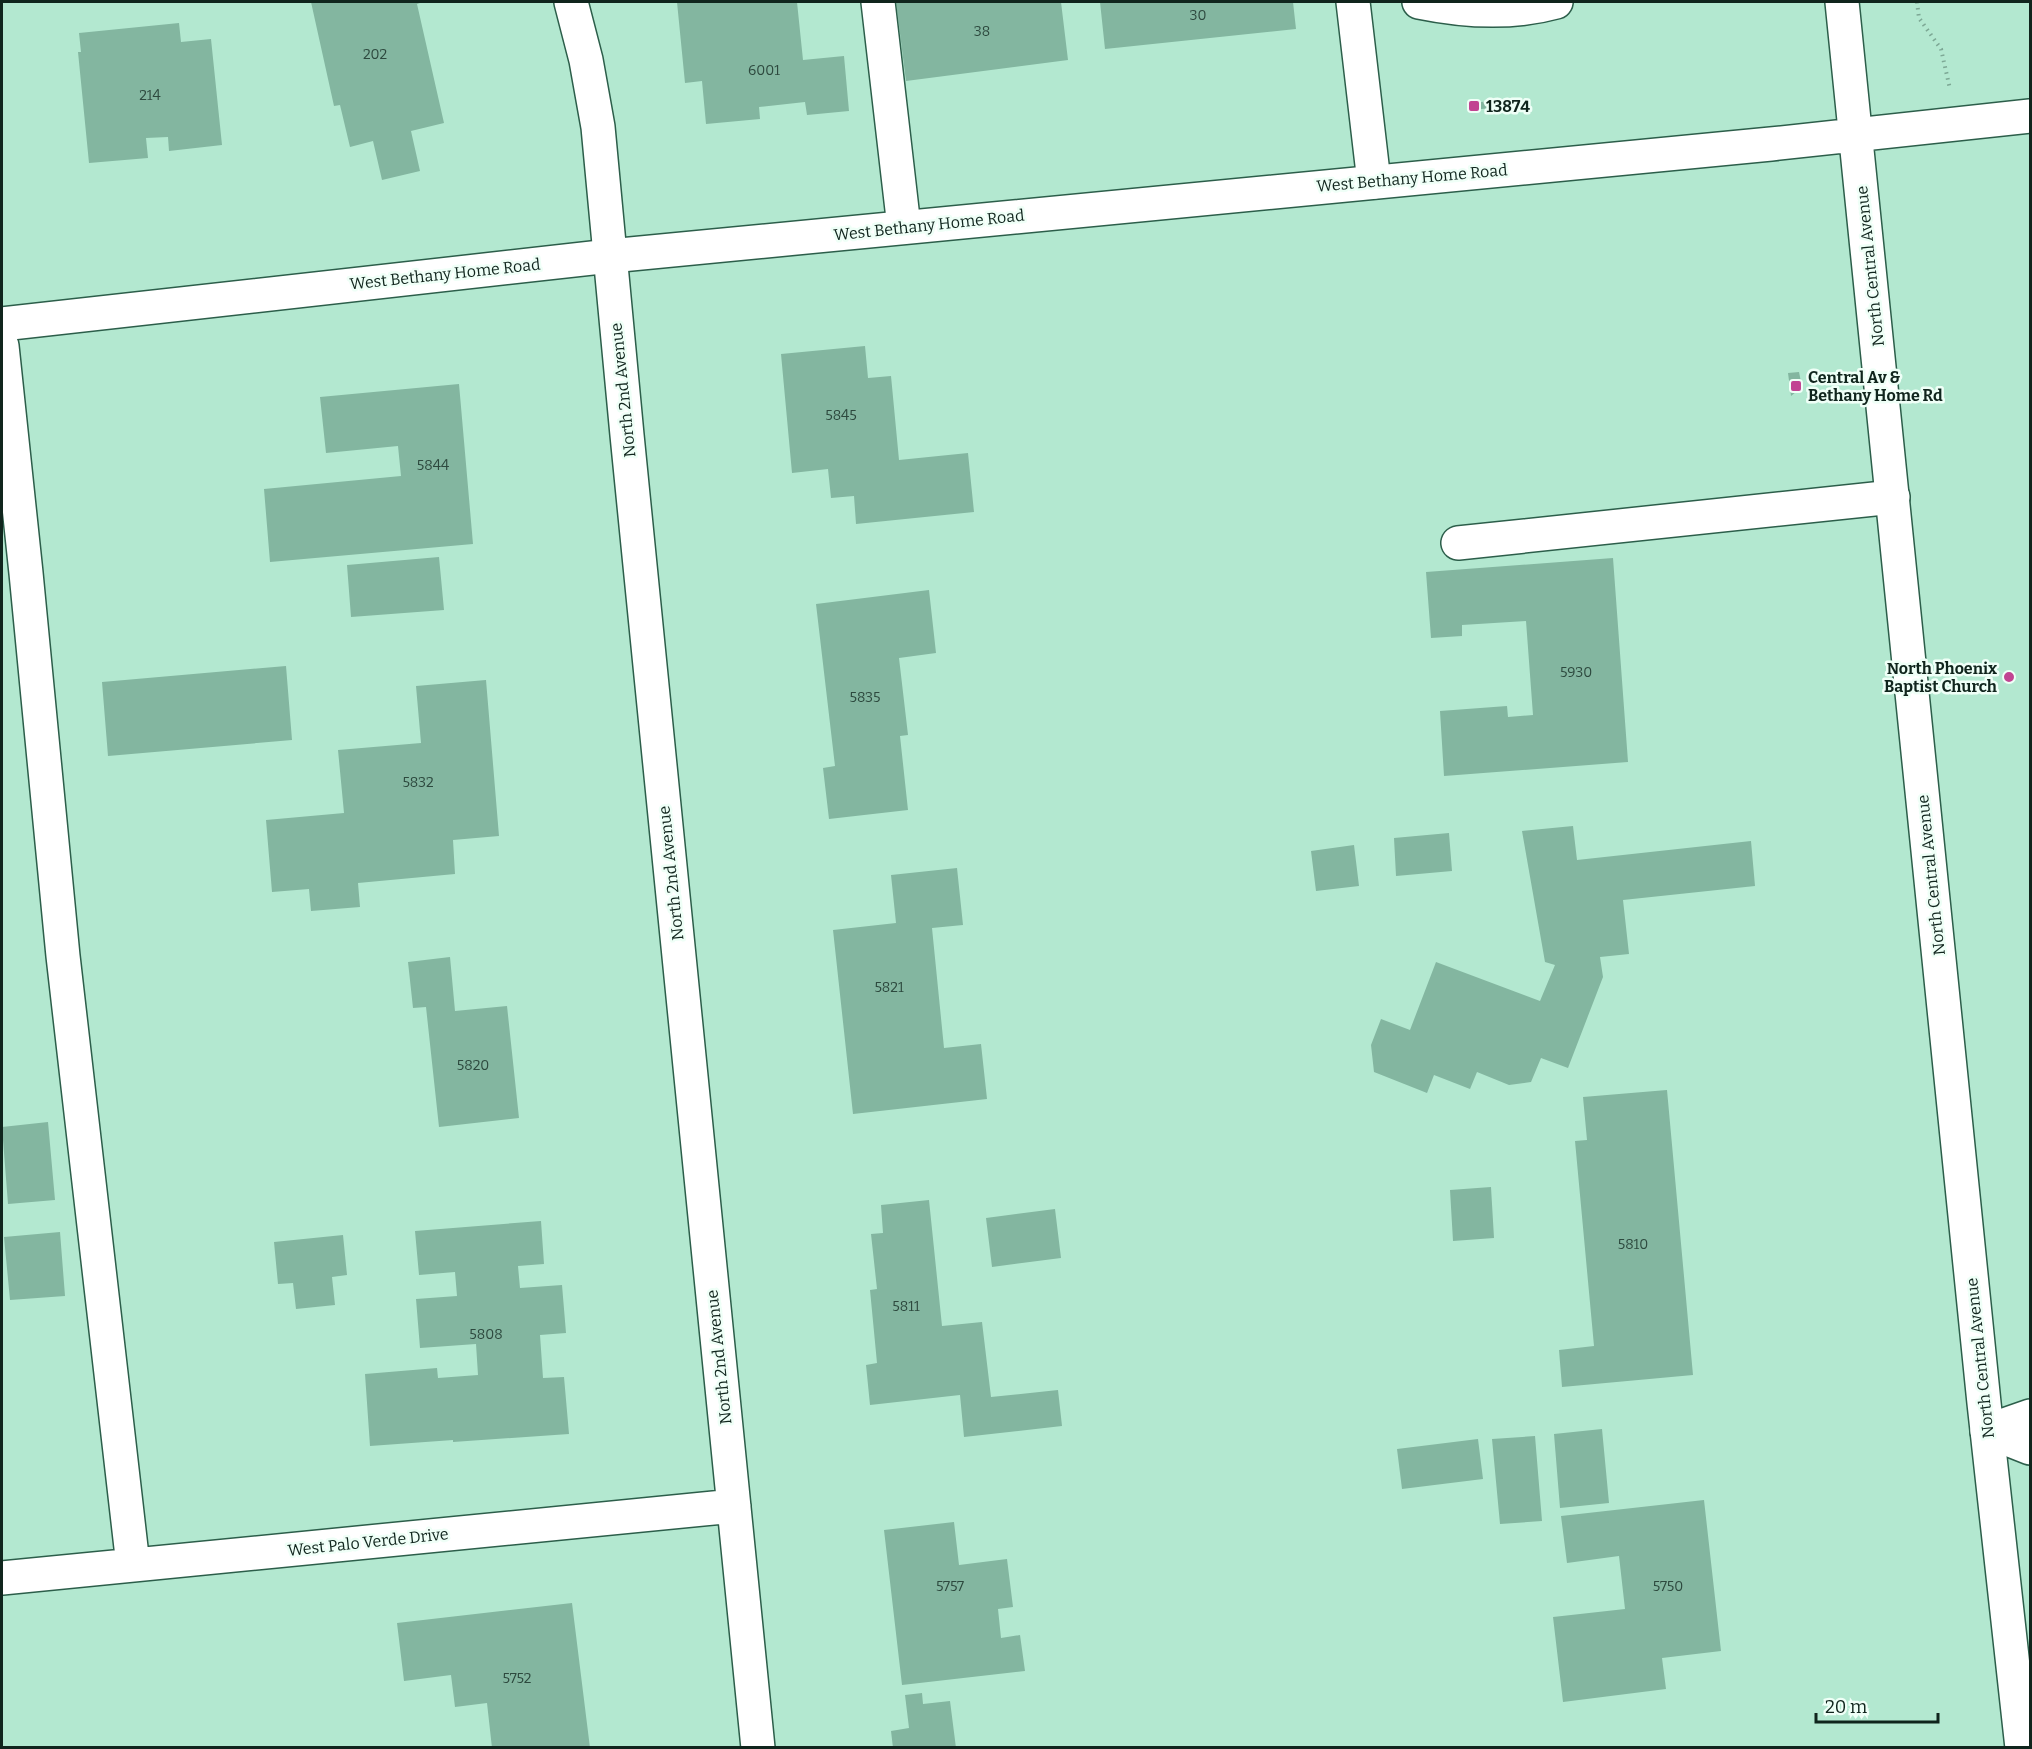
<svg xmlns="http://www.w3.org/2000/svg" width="2032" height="1749" viewBox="0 0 2032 1749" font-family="Bitter,serif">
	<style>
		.building { fill: #83b6a0 }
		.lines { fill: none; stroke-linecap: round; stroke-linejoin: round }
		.minor-casing { stroke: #2c5e4a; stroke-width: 36 }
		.major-casing { stroke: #2c5e4a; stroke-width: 36 }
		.path { stroke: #7da895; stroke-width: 4; stroke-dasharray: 1.5 4.5; stroke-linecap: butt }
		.minor { stroke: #fff; stroke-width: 33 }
		.major { stroke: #fff; stroke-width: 33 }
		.poi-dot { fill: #c14492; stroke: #effff7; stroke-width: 2 }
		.labels { text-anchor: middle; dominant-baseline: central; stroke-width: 5; stroke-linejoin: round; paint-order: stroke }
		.number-label { font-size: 14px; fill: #2d493e }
		.poi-label { font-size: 16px; font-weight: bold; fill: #10251d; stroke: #effff7; text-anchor: start }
		.street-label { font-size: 16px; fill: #10251d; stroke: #effff7 }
	</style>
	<rect width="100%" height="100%" fill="#b3e8d0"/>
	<path class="building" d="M311 2H423L417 4 444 123 411 131 420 171 382 180 373 141 350 147 340 105 334 106Z
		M677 2H797L803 60 844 56 849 111 807 115 805 102 759 107 760 119 706 124 702 81 685 83Z
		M896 2H1061L1068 60 906 81Z
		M1100 2H1293L1296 29 1105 49Z
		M179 23 181 42 211 39 222 145 169 151 168 137 146 138 148 158 89 163 78 52H81L79 33Z
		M1492 101V108L1471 110 1470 103Z
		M865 346 868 378 891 376 899 460 968 453 974 512 856 524 854 496 831 498 828 469 792 473 781 354Z
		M1799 372 1802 387 1791 396 1788 373Z
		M459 384 473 544 270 562 264 489 401 476 398 446 326 453 320 397Z
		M439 557 444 610 351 617 347 565Z
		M1613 558 1628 762 1444 776 1440 711 1507 706 1508 717 1533 715 1526 621 1462 625V636L1431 638 1426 572Z
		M929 590 936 653 899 658 908 735 900 736 908 810 829 819 823 768 835 766 816 604Z
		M286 666 292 740 108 756 102 682Z
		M486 680 499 836 453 840 455 874 358 883 360 907 311 911 309 889 272 892 266 820 344 813 338 750 421 743 416 686Z
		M1573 826 1577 860 1751 841 1755 886 1623 900 1629 954 1600 957 1603 977 1568 1068 1541 1058 1531 1082 1509 1085 1477 1072 1470 1089 1434 1075 1427 1093 1374 1072 1371 1045 1381 1019 1410 1030 1436 962 1540 1001 1555 965 1545 962 1522 831Z
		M1449 833 1452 871 1396 876 1394 838Z
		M1354 845 1359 886 1316 891 1311 851Z
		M957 868 963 925 932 928 944 1048 981 1044 987 1099 853 1114 833 930 896 923 891 875Z
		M450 957 455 1011 507 1006 519 1118 439 1127 426 1007 413 1008 408 962Z
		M1667 1090 1693 1375 1562 1387 1559 1350 1594 1346 1575 1141 1587 1140 1583 1097Z
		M48 1122 55 1200 8 1204 2 1127Z
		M1491 1187 1494 1238 1453 1241 1450 1190Z
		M929 1200 942 1326 982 1322 991 1397 1058 1390 1062 1426 964 1437 960 1395 870 1405 866 1365 877 1363 870 1290 877 1289 871 1234 883 1233 881 1205Z
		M1055 1209 1061 1258 992 1267 986 1218Z
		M541 1221 544 1264 518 1266 520 1288 562 1285 566 1333 540 1335 543 1378 564 1377 569 1434 453 1442V1440L370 1446 365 1374 437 1368 438 1378 478 1375 476 1344 420 1348 416 1299 457 1296 455 1272 419 1275 415 1231Z
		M60 1232 65 1296 10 1300 4 1237Z
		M343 1235 347 1275 332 1277 335 1305 296 1309 293 1283 278 1284 274 1242Z
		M1602 1429 1609 1503 1560 1508 1554 1434Z
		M1535 1436 1542 1521 1500 1524 1492 1439Z
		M1478 1439 1483 1479 1402 1489 1397 1449Z
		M1704 1500 1721 1651 1662 1658 1666 1689 1563 1702 1553 1617 1625 1609 1619 1556 1567 1563 1561 1516Z
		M954 1522 959 1565 1007 1559 1013 1607 998 1609 1001 1638 1020 1635 1025 1671 902 1685 884 1530Z
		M572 1603 590 1748H492L487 1703 455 1707 451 1675 404 1681 397 1623Z
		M922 1693 923 1704 950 1701 956 1748H893L891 1731 909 1728 905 1695Z"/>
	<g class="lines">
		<defs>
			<path id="minor" d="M571 2 586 60 598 127 627 435 758 1748
				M878 2 904 227
				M1353 2 1374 182
				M1419 2C1463 11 1513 14 1556 2
				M2 346 26 573 63 956 133 1565
				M1458 543 1893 497
				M1987 1431 2030 1448
				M1987 1431 2030 1416
				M2 1578 734 1506"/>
			<path id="major" d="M1842 2 1984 1403 2022 1748
				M2 324 610 256 1771 144 2030 116"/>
		</defs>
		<use href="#minor" class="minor-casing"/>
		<use href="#major" class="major-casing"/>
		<path class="path" d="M1917 2 1919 18 1941 49 1950 89"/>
		<use href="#minor" class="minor"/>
		<use href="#major" class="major"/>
	</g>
	<g class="poi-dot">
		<rect x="1468" y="100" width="12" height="12" rx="3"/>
		<rect x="1790" y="380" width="12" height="12" rx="3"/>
		<circle cx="2009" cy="677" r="6"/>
	</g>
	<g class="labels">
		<g class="number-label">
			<text x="1198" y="15">30</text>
			<text x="982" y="31">38</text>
			<text x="375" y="54">202</text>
			<text x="764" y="70">6001</text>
			<text x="150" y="95">214</text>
			<text x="841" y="415">5845</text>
			<text x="433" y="465">5844</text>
			<text x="1576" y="672">5930</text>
			<text x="865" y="697">5835</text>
			<text x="418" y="782">5832</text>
			<text x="889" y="987">5821</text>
			<text x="473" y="1065">5820</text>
			<text x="1633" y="1244">5810</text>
			<text x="906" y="1306">5811</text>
			<text x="486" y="1334">5808</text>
			<text x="950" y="1586">5757</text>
			<text x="1668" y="1586">5750</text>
			<text x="517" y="1678">5752</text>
		</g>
		<g class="poi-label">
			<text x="1486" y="106">13874</text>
			<text x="1808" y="377">Central Av &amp;<tspan x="1808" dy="18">Bethany Home Rd</tspan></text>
			<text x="1997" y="668" text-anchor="end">North Phoenix<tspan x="1997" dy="18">Baptist Church</tspan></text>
		</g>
		<g class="street-label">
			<text transform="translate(1412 178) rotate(-5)">West Bethany Home Road</text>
			<text transform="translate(929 225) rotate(-6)">West Bethany Home Road</text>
			<text transform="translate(1870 266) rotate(-96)">North Central Avenue</text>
			<text transform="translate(445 274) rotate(-6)">West Bethany Home Road</text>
			<text transform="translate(623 390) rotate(-96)">North 2nd Avenue</text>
			<text transform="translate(671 873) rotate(-96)">North 2nd Avenue</text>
			<text transform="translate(1931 875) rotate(-96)">North Central Avenue</text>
			<text transform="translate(719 1357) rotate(-96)">North 2nd Avenue</text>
			<text transform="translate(1980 1358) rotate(-96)">North Central Avenue</text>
			<text transform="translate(368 1542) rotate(-6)">West Palo Verde Drive</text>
		</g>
	</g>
	<rect width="2032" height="1749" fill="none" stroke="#10251d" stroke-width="6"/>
	<path d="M1816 1713v9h122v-9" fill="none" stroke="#10251d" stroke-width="3"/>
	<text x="1825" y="1713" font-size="18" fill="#10251d" stroke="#effff7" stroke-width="4.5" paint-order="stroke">20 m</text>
</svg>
